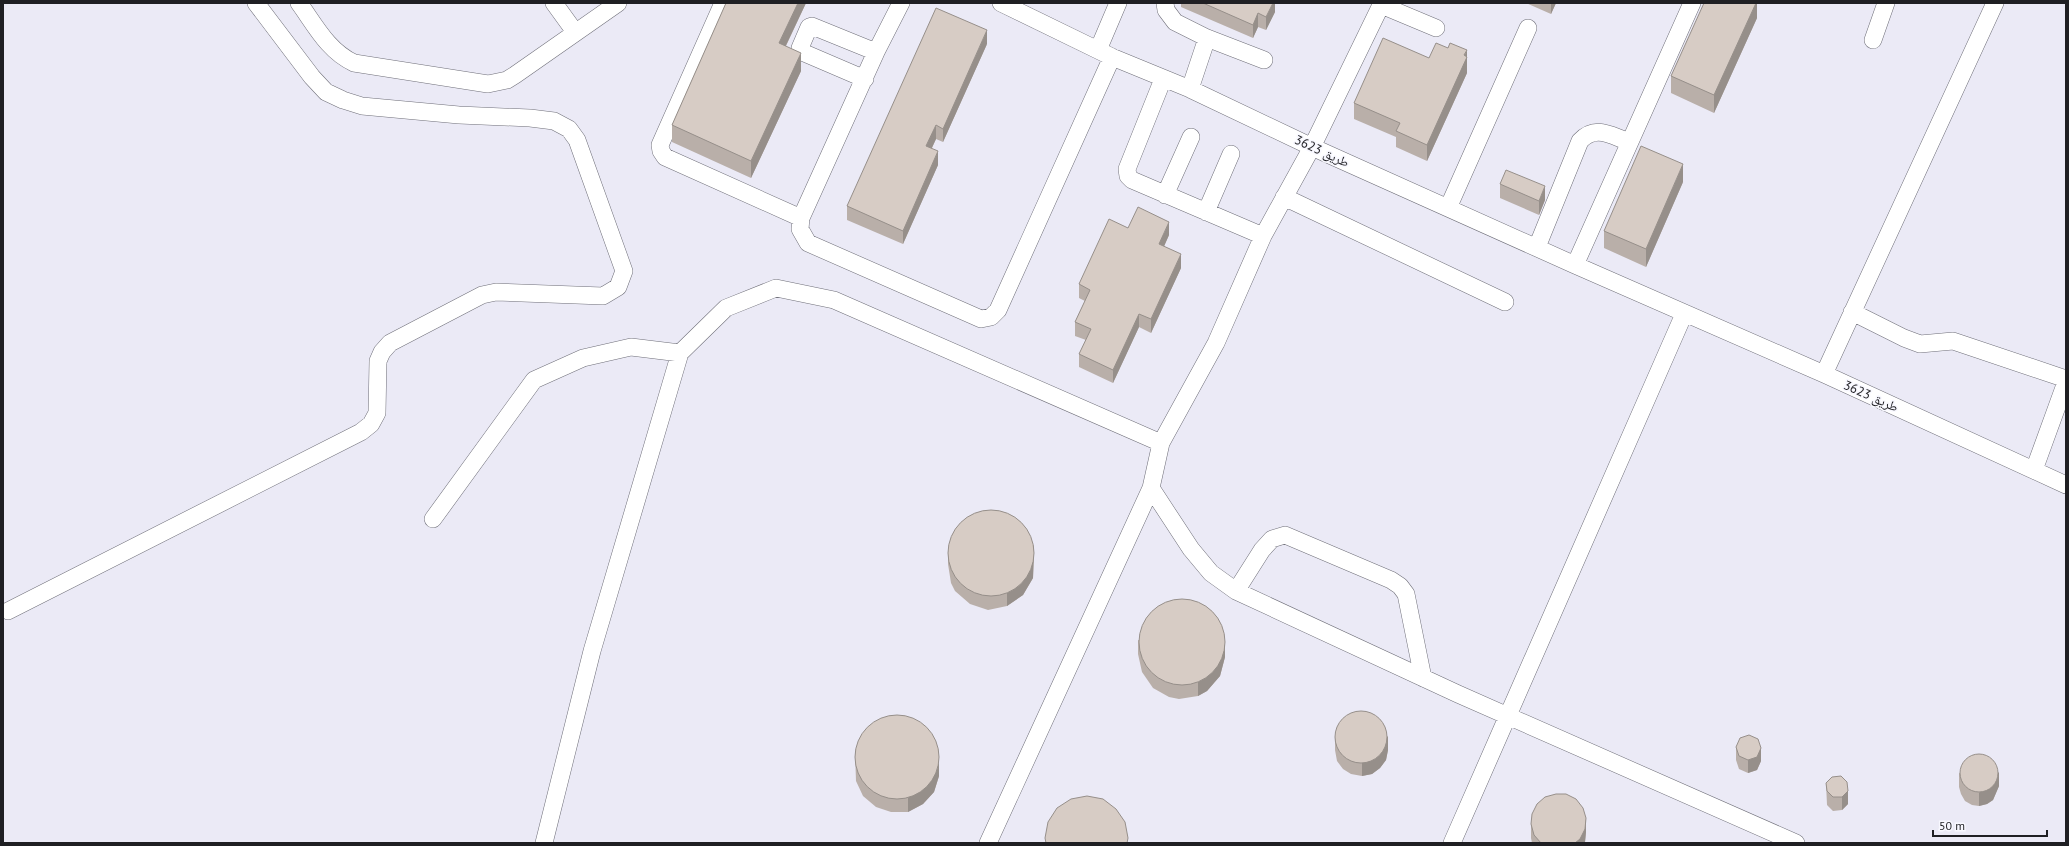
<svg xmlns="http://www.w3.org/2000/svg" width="2069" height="846" viewBox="0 0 2069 846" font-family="'PT Sans','Noto Naskh Arabic',sans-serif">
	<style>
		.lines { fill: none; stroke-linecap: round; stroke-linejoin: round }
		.minor-casing { stroke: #6f6f79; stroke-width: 18 }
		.minor { stroke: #fff; stroke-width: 17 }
		.wall { fill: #b9afa9 }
		.shaded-wall { fill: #968f8a }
		.building { fill: #d7ccc5; stroke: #968f8a }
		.labels { text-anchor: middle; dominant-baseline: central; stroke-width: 3; stroke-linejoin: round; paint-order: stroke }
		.street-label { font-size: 13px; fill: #1f1f23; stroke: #f8f8ff }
	</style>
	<rect width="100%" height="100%" fill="#ebeaf6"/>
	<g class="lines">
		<defs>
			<path id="minor" d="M299 3C315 25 328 51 354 63L488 84 507 80 515 75 618 3
				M554 3 575 32
				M723 3 660 145 661 151 665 157 801 218
				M901 3 876 52 801 218 800 229 808 243 981 319 991 317 998 310 1112 57
				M1001 3 1112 57 1190 89 1312 147 1575 265 1824 374 2066 485
				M1165 3 1166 10 1175 22 1207 38 1264 60
				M1382 3 1312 147 1263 236 1216 343 1161 443 1151 488 1191 549 1211 573 1236 591 1458 694 1796 843
				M1381 5 1436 28
				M1873 40 1886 3
				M1098 50 1118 3
				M865 79 802 52 800 48 809 27 812 26 876 52
				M1163 79 1127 169 1128 176 1132 180 1263 236
				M1190 89 1207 38
				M1165 195 1191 137
				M1284 197 1505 302
				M1448 208 1528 28
				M1206 212 1231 154
				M1537 247 1580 141C1596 124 1611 136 1630 142
				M1575 265 1692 3
				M1852 312 1904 338 1920 344 1953 341 2066 379
				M1824 374 1995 3
				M2034 470 2066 382
				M433 519 534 380 583 358 631 347 680 353
				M1236 591 1262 550 1272 539 1285 535 1391 580 1400 586 1406 594 1423 678
				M8 611 361 432 371 424 377 413 378 361 382 352 390 343 482 295 496 292 603 296 618 287 624 271 577 140 569 129 554 121 530 118 459 115 362 106 343 100 326 92 312 77 256 3
				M544 843 592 651 680 353 726 308 776 288 834 300 1161 443
				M988 843 1151 488
				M1452 843 1684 314"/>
		</defs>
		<use href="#minor" class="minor-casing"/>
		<use href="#minor" class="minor"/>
	</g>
	<path class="wall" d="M726 3H806L786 46 801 71 751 178 672 142V125Z
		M1181 3H1275V12L1266 30 1258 27 1253 38 1181 7Z
		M1526 3H1556L1551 14Z
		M1757 3V18L1714 113 1671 93V76Z
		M987 44 943 142 936 139 932 148 938 165 903 244 847 220V206Z
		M1448 48 1467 50V73L1427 161 1396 147V137L1354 119V103L1429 58Z
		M1683 182 1646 267 1604 248V231Z
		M1500 184 1545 200 1539 215 1500 198Z
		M1128 228 1169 235 1164 246 1181 268 1151 333 1139 327 1113 383 1079 367V354L1086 340 1075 336V322L1085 301 1079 298V284Z
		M948 551 1034 558 1033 578 1023 595 1007 606 988 610 970 604 955 591 951 583 948 564Z
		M1138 640 1225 657 1220 676 1207 691 1198 696 1179 699 1169 697 1153 688 1142 672 1138 654Z
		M1335 737 1388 750 1386 760 1380 768 1372 774 1362 776 1351 774 1343 769 1337 761 1335 750Z
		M1736 747 1761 761 1757 770 1748 773 1739 769 1736 760Z
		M855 751 939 776 934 792 923 804 908 812H891L876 807 863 796 856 781Z
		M1959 773 1999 786 1993 800 1987 804 1979 806 1972 805 1965 801 1961 794 1959 787Z
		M1832 777 1848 804 1842 810 1833 811 1827 805 1826 783Z
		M1531 824 1586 832 1585 842V843H1532L1531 838Z"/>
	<path class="shaded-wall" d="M798 3H806L779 60V43Z
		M1273 3H1275V12L1266 30V17Z
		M1551 3H1556L1551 14Z
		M1756 3H1757V18L1714 113V95Z
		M1258 13V27L1253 38V25Z
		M987 30V44L943 142V129Z
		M1467 50V73L1427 161V145Z
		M801 53V71L751 178V161Z
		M936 125V139L926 160V146Z
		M938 151V165L903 244V231Z
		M1683 164V182L1646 267V249Z
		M1545 186V200L1539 215V201Z
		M1169 222V235L1159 258V244Z
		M1181 254V268L1151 333V319Z
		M1139 314V327L1113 383V370Z
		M1034 545 1033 578 1023 595 1007 606V593Z
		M1225 644V657L1220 676 1207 691 1198 696V682Z
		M1388 736V750L1386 760 1380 768 1372 774 1362 776V763Z
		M1761 748V761L1757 770 1748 773V760Z
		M939 763V776L934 792 923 804 908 812V798Z
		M1999 772V786L1993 800 1987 804 1979 806V793Z
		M1848 791V804L1842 810V797Z
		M1586 818V832L1585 842V843H1575Z"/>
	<path class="building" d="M726 3H798L779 43 801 53 751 161 672 125Z
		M1203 3H1273L1266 17 1258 13 1253 25Z
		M1704 3H1756L1714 95 1671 76Z
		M936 8 987 30 943 129 936 125 926 146 938 151 903 231 847 206Z
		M1383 38 1429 58 1436 43 1448 48 1450 43 1467 50 1464 55 1467 57 1427 145 1396 131 1400 123 1354 103Z
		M1641 146 1683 164 1646 249 1604 231Z
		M1506 170 1545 186 1539 201 1500 184Z
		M1138 207 1169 222 1159 244 1181 254 1151 319 1139 314 1113 370 1079 354 1091 329 1075 322 1090 290 1079 284 1109 219 1128 228Z
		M948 553a43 43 0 1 1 86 0a43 43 0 1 1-86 0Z
		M1139 642a43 43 0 1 1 86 0a43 43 0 1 1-86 0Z
		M1335 737a26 26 0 1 1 52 0a26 26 0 1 1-52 0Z
		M855 757a42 42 0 1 1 84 0a42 42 0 1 1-84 0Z
		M1749 735 1758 739 1761 748 1757 757 1748 760 1739 756 1736 747 1740 738Z
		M1960 773a19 19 0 1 1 38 0a19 19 0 1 1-38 0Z
		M1841 776 1847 782 1848 791 1842 797H1833L1827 791 1826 783 1832 777Z
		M1556 794H1566L1576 799 1583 808 1586 818 1585 829 1580 839 1575 843H1541L1534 835 1531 824 1532 814 1537 804 1545 797Z
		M1087 796 1103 799 1116 809 1125 822 1128 838 1127 843H1046L1045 838 1048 822 1057 808 1071 799Z"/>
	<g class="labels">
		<g class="street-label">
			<text transform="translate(1322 151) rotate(25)">طريق 3623</text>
			<text transform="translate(1871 396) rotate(24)">طريق 3623</text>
		</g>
	</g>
	<rect width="2069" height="846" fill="none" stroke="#1f1f23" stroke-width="8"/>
	<path d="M1933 830v6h114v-6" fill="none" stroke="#1f1f23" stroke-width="2"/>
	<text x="1939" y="830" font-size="12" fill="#1f1f23" stroke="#f8f8ff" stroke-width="3" paint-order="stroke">50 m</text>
</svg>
